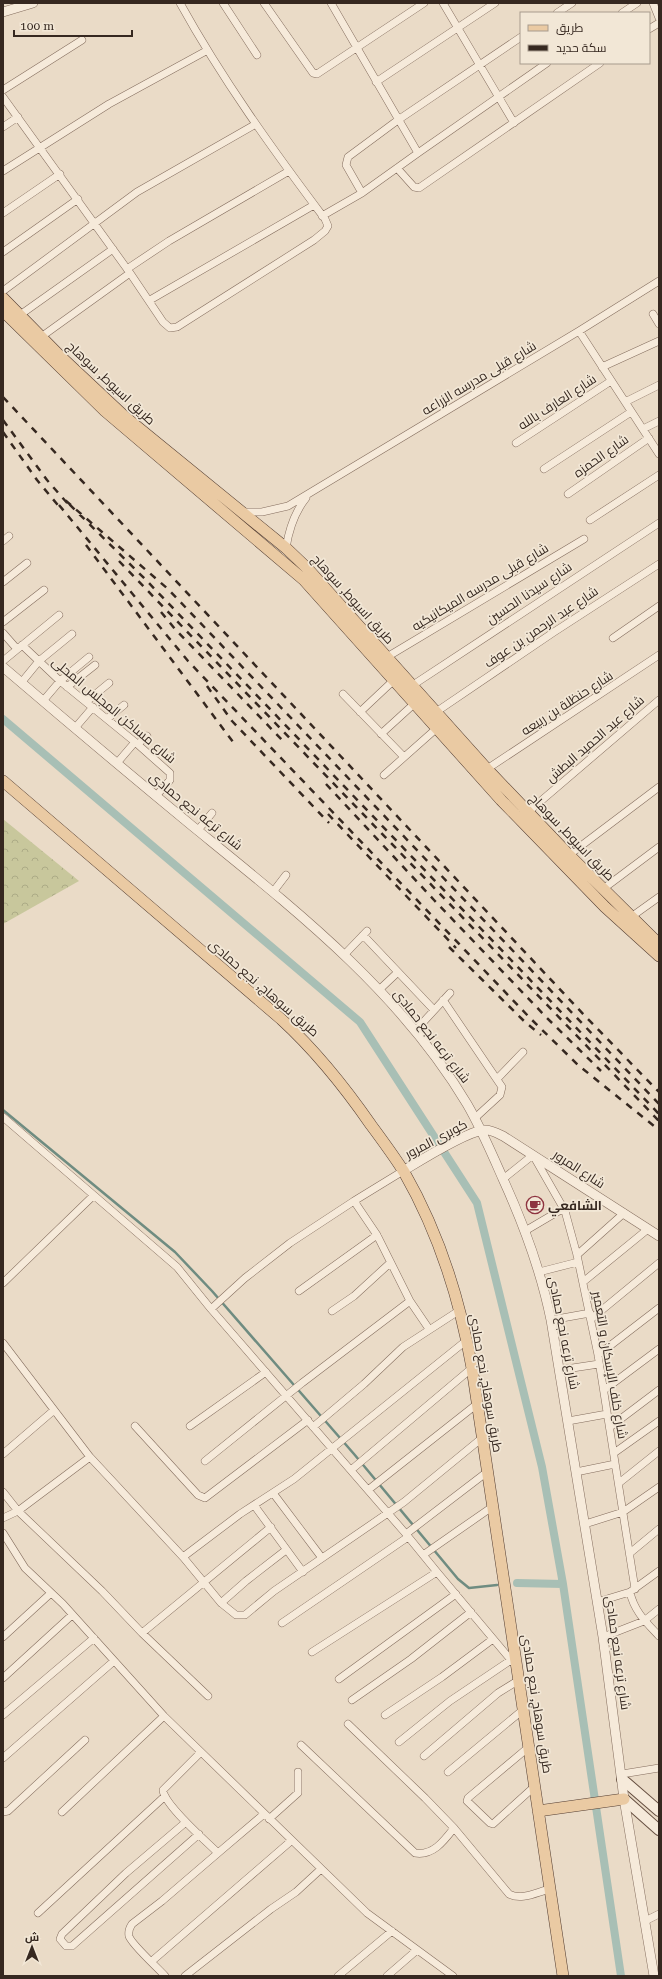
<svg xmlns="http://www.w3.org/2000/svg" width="662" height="1979" viewBox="0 0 662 1979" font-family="'Roboto Serif',Cairo,serif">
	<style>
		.forest { fill: url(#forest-crowns) }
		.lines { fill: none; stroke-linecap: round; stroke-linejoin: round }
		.stream { stroke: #6f8c81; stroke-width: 2.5 }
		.canal { stroke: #a8bfb5; stroke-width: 8 }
		.minor-casing { stroke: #846d5e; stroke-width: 8 }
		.tertiary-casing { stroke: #846d5e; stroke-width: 10 }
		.secondary-casing { stroke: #664f41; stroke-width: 12 }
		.primary-casing { stroke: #533d32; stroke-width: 12 }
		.minor { stroke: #f6eada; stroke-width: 7 }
		.tertiary { stroke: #f6eada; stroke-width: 9 }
		.secondary { stroke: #f6eada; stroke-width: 10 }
		.primary { stroke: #eacaa3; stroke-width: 11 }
		.rail { stroke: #362820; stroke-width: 2.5; stroke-dasharray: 7 7; stroke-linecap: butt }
		.labels { text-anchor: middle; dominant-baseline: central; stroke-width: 3.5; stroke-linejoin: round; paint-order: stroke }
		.street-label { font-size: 13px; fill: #362820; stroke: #f2e7d6 }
		.poi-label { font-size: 13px; font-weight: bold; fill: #362820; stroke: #f2e7d6; text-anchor: start }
	</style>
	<defs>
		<pattern id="forest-crowns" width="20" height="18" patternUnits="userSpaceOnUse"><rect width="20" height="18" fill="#c8c79c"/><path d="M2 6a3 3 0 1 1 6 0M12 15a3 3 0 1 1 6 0" fill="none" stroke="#acab86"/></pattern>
	</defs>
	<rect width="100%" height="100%" fill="#eadbc7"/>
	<path class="forest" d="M3 819 79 881 3 924Z"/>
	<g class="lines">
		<path class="stream" d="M3 1110 175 1252 212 1291 354 1454 458 1579 469 1588 497 1585"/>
		<path class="canal" d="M3 719 360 1022 477 1203 542 1467 563 1584 621 1976
			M517 1583 563 1584"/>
		<defs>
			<path id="minor" d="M223 3 257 55
				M264 3 313 73 317 74 424 3
				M443 3 514 123
				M653 3 659 18
				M557 13 572 3
				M622 13 637 3
				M649 29 659 23
				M376 82 495 3
				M3 90 82 40
				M3 97 130 273 163 322 170 328 177 327 314 240 325 231 328 226 325 219C273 150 222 79 180 3
				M3 127 18 117
				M418 153 547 63
				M397 168 414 187 419 188 600 63
				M3 171 109 104 206 51
				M362 193 346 165 348 157 398 120 521 37
				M3 213 60 174
				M322 216 362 193 418 153 331 3
				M3 252 78 199
				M127 269 169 241 289 171
				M3 291 137 192 256 124
				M150 300 314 205
				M653 314 659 324
				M20 315 113 249
				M579 331 659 454
				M41 337 130 273
				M602 367 659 341
				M625 402 659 385
				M643 429 659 421
				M516 443 611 381
				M544 469 631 412
				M568 494 649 438
				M243 512H262L288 506 579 331 659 281
				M590 520 659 475
				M3 541 9 536
				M286 548C289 529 294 513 306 498
				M3 582 27 563
				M3 622 44 590
				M3 633 17 649
				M613 638 659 606
				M22 645 60 681 135 742 170 773V780L156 796
				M387 657 584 539
				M3 661 59 615
				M21 683 39 661 72 634
				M413 685 659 523
				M67 687 95 665
				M343 694 404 757
				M43 701 60 681 89 657
				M86 702 109 683
				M360 712 394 680
				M436 712 554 632 659 564
				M107 719 124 705
				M75 728 93 707
				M381 734 415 703
				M138 744 147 736
				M117 763 135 742
				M487 769 659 655
				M384 775 437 728
				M528 812 659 700
				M198 830 212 813
				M569 855 659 787
				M603 889 659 847
				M273 892 286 875
				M631 917 659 897
				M363 935 434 1010
				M345 954 367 931
				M380 989 398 972
				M443 1000 502 1087 500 1095 475 1118
				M415 1031 450 993
				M497 1079 523 1052
				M3 1117 177 1267 211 1309 406 1534 437 1572 516 1666
				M403 1171 354 1201 377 1235 410 1301
				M503 1179 533 1155 565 1211 577 1255 598 1355 635 1589
				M525 1231 564 1208
				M577 1255 624 1213
				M539 1272 578 1262
				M583 1282 648 1229
				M3 1283 93 1196
				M299 1291 377 1235
				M211 1309 245 1278 290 1243 354 1201
				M332 1311 354 1296 390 1263
				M591 1319 659 1263
				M551 1320 590 1313
				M3 1343 90 1457 183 1557 221 1603 236 1615H245L274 1591 404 1502 482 1438
				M598 1355 659 1308
				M559 1370 599 1364
				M604 1390 659 1349
				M568 1421 607 1414
				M135 1426 198 1495 205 1498 308 1420
				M190 1426 266 1372
				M313 1427 364 1384 403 1347 460 1310
				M610 1427 659 1390
				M614 1453 659 1421
				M3 1454 53 1411
				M205 1461 302 1383 410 1301 429 1329
				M351 1470 472 1368
				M576 1472 615 1464
				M619 1483 659 1451
				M368 1490 477 1404
				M3 1492 18 1511 102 1591 142 1633 208 1696
				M273 1493 322 1558
				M254 1505 303 1572
				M3 1518 18 1511 90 1457
				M585 1524 623 1512 659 1487
				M3 1533 25 1568 63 1604 164 1716 367 1913 453 1976
				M406 1534 487 1472
				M630 1553 659 1529
				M423 1555 492 1507
				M183 1557 240 1514 294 1479 467 1340
				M630 1592C634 1611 646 1622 659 1636
				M597 1602 630 1592 659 1571
				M221 1603 246 1581 286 1550
				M282 1623 408 1537
				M142 1633 271 1527
				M3 1637 51 1593
				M603 1637 644 1621 659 1609
				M312 1652 437 1572
				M3 1678 72 1615
				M339 1679 456 1594
				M352 1700 411 1659 471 1612
				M3 1715 94 1638
				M385 1715 442 1677 493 1639
				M348 1724 425 1798 454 1828 509 1894C521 1901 537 1892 550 1889
				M399 1742 450 1701 511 1660
				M301 1745 415 1853C433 1856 444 1841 454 1828
				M530 1746 468 1798 467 1801 490 1823 493 1824 535 1786
				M201 1752 163 1790C164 1805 206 1841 218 1853L264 1814
				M424 1756 498 1693 519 1680
				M3 1758 114 1661
				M448 1772 524 1709
				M622 1774 659 1768
				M3 1812 8 1811 85 1740
				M62 1812 164 1716
				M269 1819 298 1793V1772
				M186 1822 126 1873 62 1934 60 1939 66 1946H72L199 1834
				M38 1913 164 1797
				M645 1921 659 1914
				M152 1961 291 1841
				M165 1976C158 1968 131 1944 129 1936 128 1931 130 1927 132 1924L162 1901 218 1853
				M185 1976 271 1909 296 1892 321 1869
				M338 1976 392 1931
				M387 1976 417 1950"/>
			<path id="tertiary" d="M3 12 33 3
				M3 667C65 720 128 773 191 825 293 908 399 990 467 1104 481 1128 492 1154 503 1179 524 1225 541 1271 551 1320L603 1637 624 1799 654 1976
				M403 1171C421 1160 464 1133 483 1130 490 1129 497 1133 503 1136L659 1236"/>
			<path id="secondary" d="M622 1779 659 1811
				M624 1799 659 1830"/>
			<path id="primary" d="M3 298 60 356 124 416 286 548 307 568 487 769 569 855 659 944
				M3 311 105 411 304 580 501 800 605 907 659 956
				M3 781 281 1019C316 1051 344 1086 371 1125 382 1140 394 1156 404 1172 439 1233 460 1300 472 1368L563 1976
				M538 1811 624 1799"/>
		</defs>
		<use href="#minor" class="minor-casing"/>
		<use href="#tertiary" class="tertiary-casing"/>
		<use href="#secondary" class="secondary-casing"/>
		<use href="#primary" class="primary-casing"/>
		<use href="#minor" class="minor"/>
		<use href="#tertiary" class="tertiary"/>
		<use href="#secondary" class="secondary"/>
		<use href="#primary" class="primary"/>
		<path class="rail" d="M3 397 585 1016 659 1092
			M3 420 47 480 68 504
			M3 432 37 480 62 510
			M59 505 188 661 530 1018 578 1065 659 1130
			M86 545 236 746
			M119 561 659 1121
			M161 612 175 629 285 743
			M207 686 232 721 329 823
			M326 784 434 900 547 1018 601 1071
			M328 814 456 948
			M449 947 525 1022 541 1035
			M659 1104 168 589 65 500 146 580 659 1114"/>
	</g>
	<defs>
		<symbol id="cafe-ring" viewBox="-11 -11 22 22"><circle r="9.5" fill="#f2e7d6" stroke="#8e3440" stroke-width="1.5"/><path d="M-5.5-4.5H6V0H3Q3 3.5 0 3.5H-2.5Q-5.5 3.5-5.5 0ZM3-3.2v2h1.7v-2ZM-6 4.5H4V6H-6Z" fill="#8e3440"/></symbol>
	</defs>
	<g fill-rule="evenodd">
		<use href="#cafe-ring" x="525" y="1195" width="20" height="20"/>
	</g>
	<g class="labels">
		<g class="street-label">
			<text transform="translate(479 378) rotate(-31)">شارع قبلى مدرسه الزراعه</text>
			<text transform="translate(111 383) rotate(43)">طريق اسيوط, سوهاج</text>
			<text transform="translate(557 402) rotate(-33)">شارع العارف بالله</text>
			<text transform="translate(601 456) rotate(-35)">شارع الحمزه</text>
			<text transform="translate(480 587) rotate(-31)">شارع قبلى مدرسه الميكانيكيه</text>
			<text transform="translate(529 593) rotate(-34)">شارع سيدنا الحسين</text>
			<text transform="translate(353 599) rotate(48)">طريق اسيوط, سوهاج</text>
			<text transform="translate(541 627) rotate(-34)">شارع عبد الرحمن بن عوف</text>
			<text transform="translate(567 703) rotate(-33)">شارع حنظلة بن ربيعه</text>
			<text transform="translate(114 710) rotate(40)">شارع مساكن المجلس المحلى</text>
			<text transform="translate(595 739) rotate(-41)">شارع عبد الحميد البطش</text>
			<text transform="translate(196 811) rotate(39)">شارع ترعه نجع حمادى</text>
			<text transform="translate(572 837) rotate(46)">طريق اسيوط, سوهاج</text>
			<text transform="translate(264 988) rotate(41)">طريق سوهاج, نجع حمادى</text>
			<text transform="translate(432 1036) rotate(52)">شارع ترعه نجع حمادى</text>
			<text transform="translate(436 1139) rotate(-28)">كوبرى المرور</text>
			<text transform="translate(579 1169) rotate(33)">شارع المرور</text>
			<text transform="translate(564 1333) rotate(79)">شارع ترعه نجع حمادى</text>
			<text transform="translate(610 1365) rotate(80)">شارع خلف الإسكان و التعمير</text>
			<text transform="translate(486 1383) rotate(80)">طريق سوهاج, نجع حمادى</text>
			<text transform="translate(618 1653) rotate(82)">شارع ترعه نجع حمادى</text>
			<text transform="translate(537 1704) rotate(81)">طريق سوهاج, نجع حمادى</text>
		</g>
		<g class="poi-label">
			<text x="548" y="1205">الشافعي</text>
		</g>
	</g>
	<rect width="662" height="1979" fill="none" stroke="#362820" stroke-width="8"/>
	<rect x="520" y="12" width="130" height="52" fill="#f2e7d6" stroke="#a79b8d"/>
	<rect x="528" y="25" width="20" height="6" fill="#eacaa3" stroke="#a79b8d"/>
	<text x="556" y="32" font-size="12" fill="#362820">طريق</text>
	<rect x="528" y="45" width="20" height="6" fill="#362820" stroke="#a79b8d"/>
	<text x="556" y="52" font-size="12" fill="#362820">سكة حديد</text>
	<g transform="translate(32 1947)" stroke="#f2e7d6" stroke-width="3" paint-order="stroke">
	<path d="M0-3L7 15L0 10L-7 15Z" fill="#362820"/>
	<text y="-6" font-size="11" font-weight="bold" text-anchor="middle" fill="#362820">ش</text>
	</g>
	<path d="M14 30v6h118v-6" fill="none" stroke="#362820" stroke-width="2"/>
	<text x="20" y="30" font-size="12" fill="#362820" stroke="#f2e7d6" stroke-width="3" paint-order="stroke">100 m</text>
</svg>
